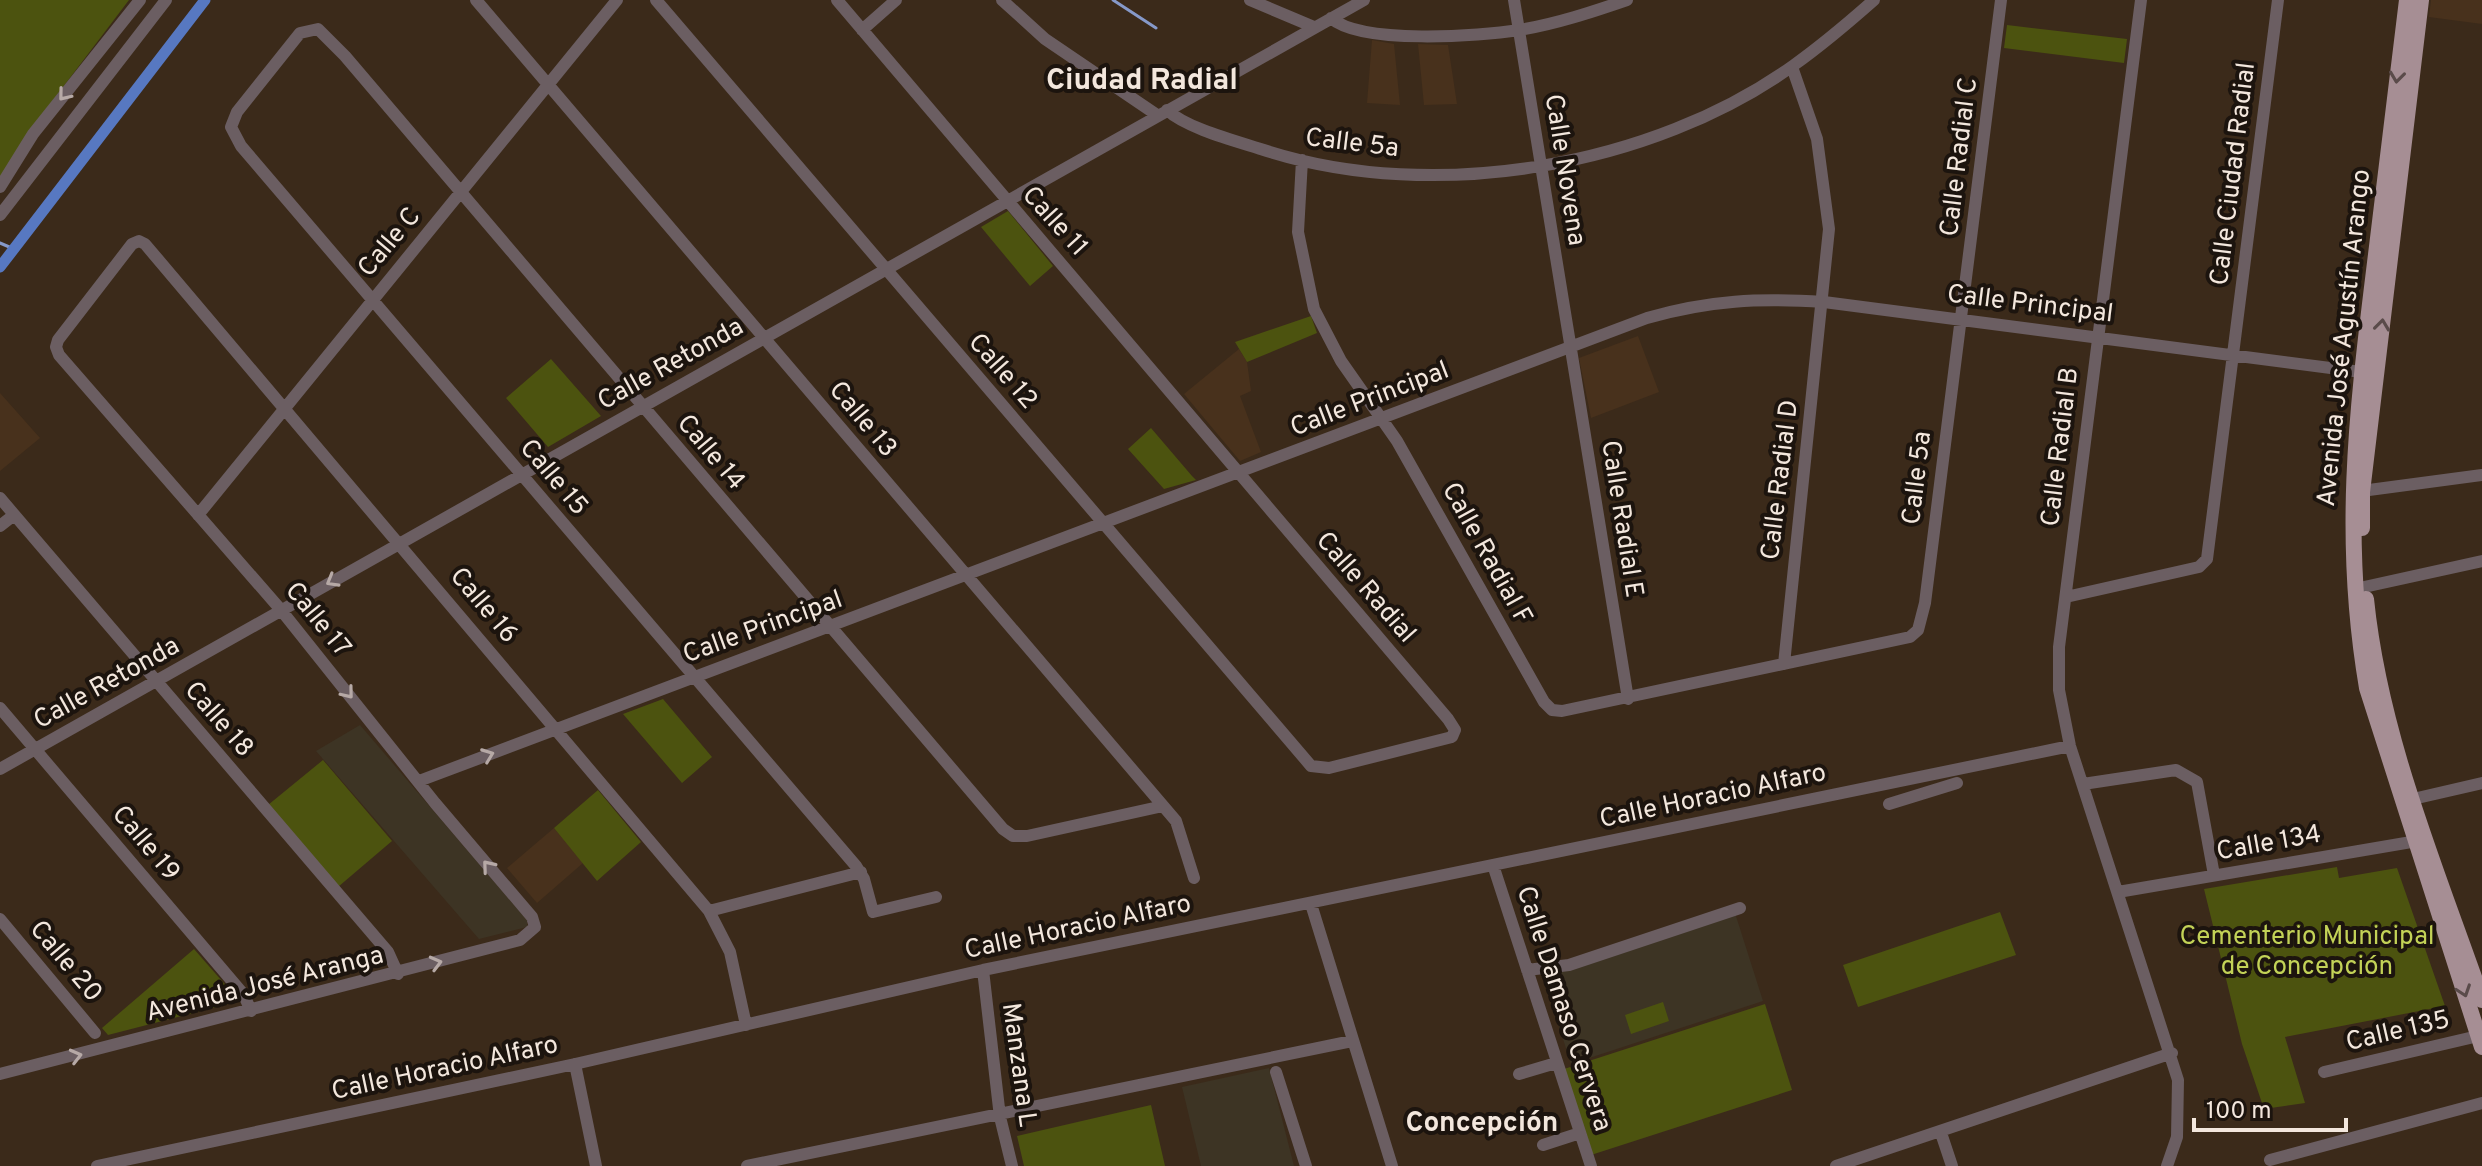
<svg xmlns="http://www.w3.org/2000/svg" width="2482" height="1166" viewBox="0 0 2482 1166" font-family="Overpass,sans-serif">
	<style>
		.built { fill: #48311c }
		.education { fill: #3d3424 }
		.green { fill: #4c530f }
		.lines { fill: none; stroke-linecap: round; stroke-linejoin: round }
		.stream { stroke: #8699c9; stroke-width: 3 }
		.canal { stroke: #5778c1; stroke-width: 11 }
		.minor { stroke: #6b5e62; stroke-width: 12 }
		.major { stroke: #a68e94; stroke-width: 16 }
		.oneway { stroke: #5a4b4a }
		.oneway2 { stroke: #b6a9a6 }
		.labels { text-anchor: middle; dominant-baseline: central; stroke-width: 8; stroke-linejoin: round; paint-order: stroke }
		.street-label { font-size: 26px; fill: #f3e7dd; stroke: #1c140e }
		.park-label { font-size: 26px; fill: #c3d257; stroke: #1c140e }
		.neighbourhood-label { font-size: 28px; font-weight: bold; fill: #f3e7dd; stroke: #1c140e }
		.quarter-label { font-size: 30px; font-weight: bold; fill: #f3e7dd; stroke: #1c140e }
	</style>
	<rect width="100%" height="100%" fill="#3b2a1a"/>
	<path class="built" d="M2431 0H2482V24L2429 17Z
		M1372 40 1394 44 1400 105 1367 103Z
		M1418 44 1448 45 1457 104 1424 105Z
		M1638 336 1659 392 1591 418 1579 358Z
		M1239 349 1247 362 1251 391 1240 396 1261 452 1240 461 1184 394Z
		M0 393 40 438 0 471Z
		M554 828 583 863 537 903 507 868Z"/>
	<path class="education" d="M360 725 527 920V927L479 939 316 751Z
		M1735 913 1763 1001 1571 1064 1543 976Z
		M1269 1068 1294 1166H1201L1182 1087Z"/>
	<path class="green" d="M0 0H129L41 116 0 179Z
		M2007 25 2127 39 2124 63 2004 48Z
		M1008 211 1053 266 1030 286 981 227Z
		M1311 316 1317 333 1247 362 1235 342Z
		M551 359 601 416 548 447 506 398Z
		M1151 428 1192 476 1196 480 1164 489 1128 449Z
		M663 699 712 757 682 783 623 714Z
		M323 760 392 841 338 887 268 805Z
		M598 790 641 842 597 881 554 828Z
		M2337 867 2339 878 2397 868 2445 1006 2285 1037 2305 1103 2264 1109 2242 1044 2204 889Z
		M2000 912 2016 955 1858 1007 1843 965Z
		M194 949 236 997V1002L108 1035 102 1028Z
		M1663 1002 1669 1021 1631 1034 1625 1015Z
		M1765 1004 1792 1090 1591 1155 1564 1069Z
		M1151 1105 1165 1166H1024L1017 1136Z"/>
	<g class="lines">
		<path class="stream" d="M1113 0 1156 28
			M0 243 14 249"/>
		<path class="canal" d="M0 267 205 0"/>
		<path class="minor" d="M476 0 1176 821 1194 878
			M656 0 1311 766 1329 768 1452 737 1455 730 1448 719 837 0
			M1002 0 1045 39 1157 115
			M1250 0 1314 27
			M1514 0 1628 699
			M2141 0 2059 647V690L2070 746 2178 1080 2177 1137 2167 1166
			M1331 18C1361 45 1480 36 1519 30 1556 24 1592 12 1627 0
			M862 30 896 0
			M1167 110C1187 129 1240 142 1267 151 1435 204 1652 167 1794 65 1822 45 1848 23 1874 0
			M1302 160 1298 232 1314 309 1341 361 1397 441 1544 702 1552 710 1562 711 1910 637 1918 630 1925 603 2001 0
			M0 187 33 134 140 0
			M0 215 166 0
			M2354 492 2482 475
			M0 498 388 952 398 974
			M198 515 617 0
			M0 526 14 515
			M2355 589 2482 561
			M2066 597 2199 567 2207 559 2278 0
			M1784 664 1829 229 1817 139 1792 67
			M0 708 244 995 251 1011
			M0 769 1364 0
			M419 781 1647 318C1710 300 1759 298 1824 302L2369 373
			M2083 784 2176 770 2197 782 2214 875
			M2413 799 2482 783
			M1889 804 1957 783
			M1493 865 1591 1166
			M2118 892 2423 840
			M936 897 873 912 864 879 856 866 241 146 231 127 237 112 300 33 318 29 345 56 1003 829 1013 836H1027L1163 806
			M1311 904 1392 1166
			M709 911 861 872
			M0 919 95 1033
			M983 970 1000 1117 1012 1166
			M1527 970 1569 965 1740 908
			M575 1064 596 1166
			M1276 1072 1306 1166
			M2324 1072 2482 1035
			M0 1074 520 940 535 927 532 917 435 803 281 610 59 355 56 347 58 340 132 244 139 241 145 244 709 911 730 952 746 1025
			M1519 1074 1556 1063
			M1941 1133 1952 1166
			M1543 1145 1580 1133
			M2270 1160 2482 1103
			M97 1166 575 1064 983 970 2070 746
			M747 1166 1352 1041
			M1836 1166 2172 1053"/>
		<path class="major" d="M2407 0C2396 90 2385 181 2374 271 2356 417 2342 541 2367 688L2482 1047
			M2362 528V492L2421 0
			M2366 599C2380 737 2437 870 2482 1000"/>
	</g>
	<defs><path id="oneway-chevron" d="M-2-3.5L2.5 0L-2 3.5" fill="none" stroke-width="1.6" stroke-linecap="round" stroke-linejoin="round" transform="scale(2)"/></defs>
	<g class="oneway">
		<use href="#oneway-chevron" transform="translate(2397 77) rotate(97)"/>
		<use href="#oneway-chevron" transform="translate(2382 325) rotate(-83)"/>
		<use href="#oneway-chevron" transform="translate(2464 991) rotate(71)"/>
	</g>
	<g class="oneway2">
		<use href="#oneway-chevron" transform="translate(64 95) rotate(129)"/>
		<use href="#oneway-chevron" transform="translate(332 581) rotate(150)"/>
		<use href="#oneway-chevron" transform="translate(348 693) rotate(51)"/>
		<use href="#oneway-chevron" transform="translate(488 755) rotate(-21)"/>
		<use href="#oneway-chevron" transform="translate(488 866) rotate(-130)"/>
		<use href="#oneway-chevron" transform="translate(436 963) rotate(-15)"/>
		<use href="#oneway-chevron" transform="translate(76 1056) rotate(-14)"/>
	</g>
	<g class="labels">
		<g class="street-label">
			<text transform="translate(1352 144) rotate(7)">Calle 5a</text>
			<text transform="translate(1960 157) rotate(-83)">Calle Radial C</text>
			<text transform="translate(1564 170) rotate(81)">Calle Novena</text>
			<text transform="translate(2234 174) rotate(-83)">Calle Ciudad Radial</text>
			<text transform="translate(1054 222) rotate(48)">Calle 11</text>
			<text transform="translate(390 243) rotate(-50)">Calle C</text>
			<text transform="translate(2030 305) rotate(7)">Calle Principal</text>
			<text transform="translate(2345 338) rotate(-84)">Avenida José Agustín Arango</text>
			<text transform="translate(671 365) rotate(-29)">Calle Retonda</text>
			<text transform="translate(1002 372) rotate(49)">Calle 12</text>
			<text transform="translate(1370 400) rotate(-21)">Calle Principal</text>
			<text transform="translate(862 420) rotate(50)">Calle 13</text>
			<text transform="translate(2061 447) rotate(-83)">Calle Radial B</text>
			<text transform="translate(710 453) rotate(50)">Calle 14</text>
			<text transform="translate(553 478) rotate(50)">Calle 15</text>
			<text transform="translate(1918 478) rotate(-83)">Calle 5a</text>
			<text transform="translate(1781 480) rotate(-83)">Calle Radial D</text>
			<text transform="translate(1621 519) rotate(81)">Calle Radial E</text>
			<text transform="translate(1486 554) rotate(61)">Calle Radial F</text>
			<text transform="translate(1365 588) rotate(49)">Calle Radial</text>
			<text transform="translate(483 606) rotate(50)">Calle 16</text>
			<text transform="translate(317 620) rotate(51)">Calle 17</text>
			<text transform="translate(763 628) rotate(-20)">Calle Principal</text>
			<text transform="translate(107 684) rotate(-29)">Calle Retonda</text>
			<text transform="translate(218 720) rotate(49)">Calle 18</text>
			<text transform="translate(1713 797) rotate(-12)">Calle Horacio Alfaro</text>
			<text transform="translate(145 844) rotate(50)">Calle 19</text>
			<text transform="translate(2269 844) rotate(-10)">Calle 134</text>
			<text transform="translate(1078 928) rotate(-12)">Calle Horacio Alfaro</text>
			<text transform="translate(65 962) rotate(50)">Calle 20</text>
			<text transform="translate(265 985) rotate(-14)">Avenida José Aranga</text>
			<text transform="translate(1563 1009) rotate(72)">Calle Damaso Cervera</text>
			<text transform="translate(2398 1032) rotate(-13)">Calle 135</text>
			<text transform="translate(1018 1065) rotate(82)">Manzana L</text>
			<text transform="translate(445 1069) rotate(-12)">Calle Horacio Alfaro</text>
		</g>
		<g class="park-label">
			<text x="2307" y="937">Cementerio Municipal<tspan x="2307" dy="30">de Concepción</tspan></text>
		</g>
		<g class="neighbourhood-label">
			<text x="1482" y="1124">Concepción</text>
		</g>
		<g class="quarter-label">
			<text x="1142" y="81">Ciudad Radial</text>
		</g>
	</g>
	<path d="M2194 1118v12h152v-12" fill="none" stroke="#f3e7dd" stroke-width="4"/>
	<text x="2206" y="1118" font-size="24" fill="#f3e7dd" stroke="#1c140e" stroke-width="6" paint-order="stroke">100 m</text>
</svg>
